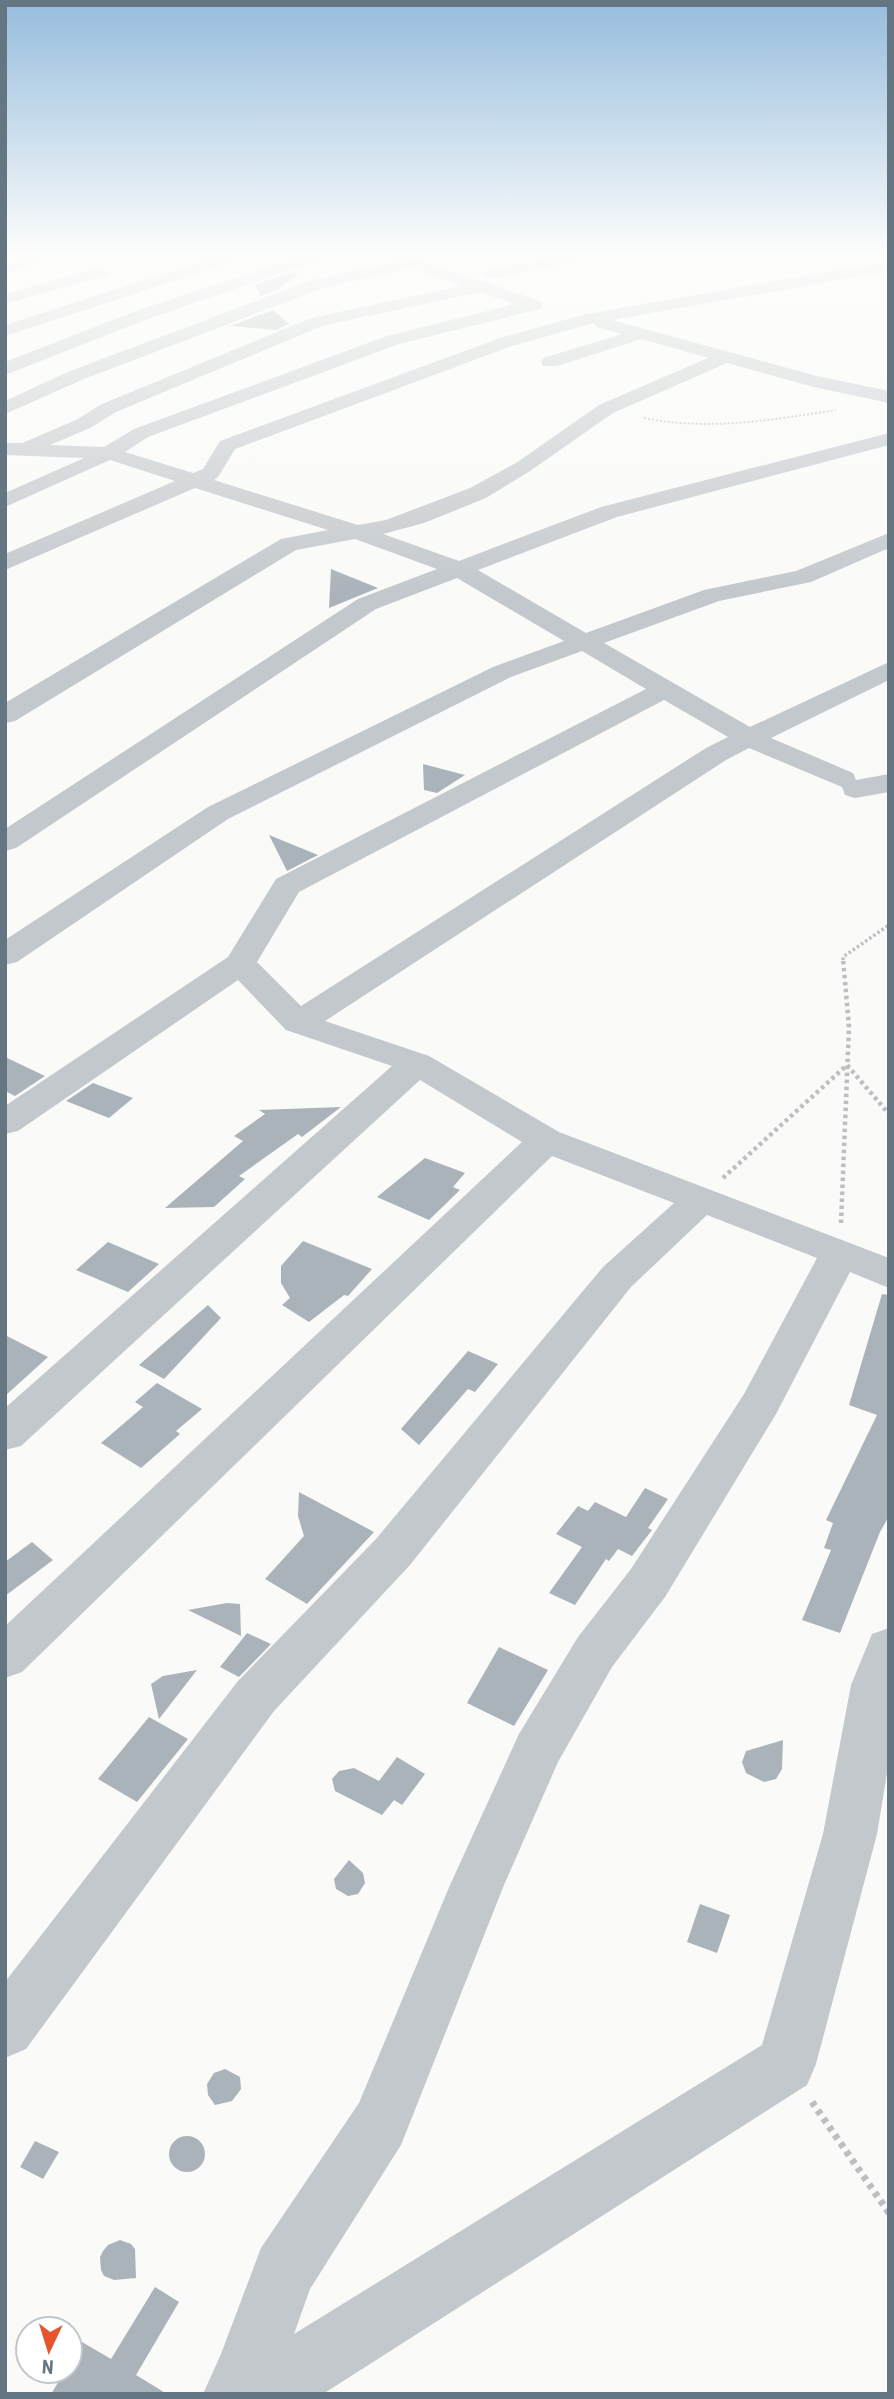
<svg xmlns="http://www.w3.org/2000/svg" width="894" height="2399" viewBox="0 0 894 2399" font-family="'Roboto Condensed',sans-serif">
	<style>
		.building { fill: #aab3b9 }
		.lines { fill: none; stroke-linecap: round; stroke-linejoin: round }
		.path-far3 { stroke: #bbbfc2; stroke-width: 2; stroke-dasharray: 2 2; stroke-linecap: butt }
		.path-far2 { stroke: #bbbfc2; stroke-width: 3.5; stroke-dasharray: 2.5 2.5; stroke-linecap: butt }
		.path-far1 { stroke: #bbbfc2; stroke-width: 4.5; stroke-dasharray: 3.5 3.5; stroke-linecap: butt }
		.path { stroke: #bbbfc2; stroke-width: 7; stroke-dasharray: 5 5; stroke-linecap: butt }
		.minor { fill: #c3c8cc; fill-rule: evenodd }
	</style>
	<rect width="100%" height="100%" fill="#fafaf8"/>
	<path class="building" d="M291 272 299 274 277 290 261 296 255 285Z
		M273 310 289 324 276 330 230 326Z
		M331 569 378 588 329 608Z
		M423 764 465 775 437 793 424 790Z
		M269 835 318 855 287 871Z
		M5 1057 45 1076 15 1096 5 1091Z
		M93 1083 133 1098 109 1118 66 1101Z
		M341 1107 302 1137 298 1134 239 1176 245 1179 214 1207 165 1208 243 1141 234 1136 265 1114 259 1110Z
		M425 1158 465 1173 453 1187 460 1190 429 1220 377 1197Z
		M303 1241 372 1269 348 1296 344 1295 309 1322 282 1305 290 1298 281 1283V1266Z
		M108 1242 159 1264 128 1292 76 1270Z
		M882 1294 889 1295V1516L880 1532 840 1633 802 1620 831 1550 824 1548 833 1523 826 1520 877 1415 849 1405Z
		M208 1305 221 1318 164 1379 139 1365Z
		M5 1335 48 1357 5 1396Z
		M468 1351 498 1364 475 1392 468 1389 419 1445 401 1429Z
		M157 1383 202 1409 176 1431 180 1434 141 1468 101 1443 143 1407 135 1402Z
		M645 1488 668 1499 648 1528 652 1530 632 1556 618 1549 609 1561 606 1559 575 1605 549 1593 582 1547 556 1534 578 1506 588 1511 595 1502 626 1517Z
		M299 1492 374 1532 307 1604 265 1579 304 1536 298 1516Z
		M32 1542 53 1560 5 1596V1562Z
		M227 1603 240 1604 241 1636 188 1610Z
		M247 1633 271 1644 239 1677 220 1667Z
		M499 1647 548 1670 514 1726 467 1703Z
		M197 1670 159 1719 151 1684 163 1676Z
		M149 1717 188 1739 137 1802 98 1779Z
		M783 1740 782 1769 776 1779 764 1782 746 1773 742 1762 746 1751Z
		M397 1757 425 1774 402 1805 394 1800 382 1815 335 1791 332 1779 339 1771 354 1768 379 1781Z
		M349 1860 363 1873 365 1883 358 1894 348 1896 336 1889 334 1879Z
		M700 1904 730 1915 717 1953 687 1942Z
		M225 2069 240 2077 241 2089 232 2101 215 2105 208 2095 207 2084 214 2073Z
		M169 2154a18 18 0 1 1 36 0a18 18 0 1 1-36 0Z
		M35 2141 59 2152 43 2179 20 2167Z
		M120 2240 131 2244 135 2249 136 2278 114 2280 104 2276 101 2270 100 2257 103 2251 108 2245Z
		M155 2287 179 2302 136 2375 167 2394H51L65 2371H70V2362L82 2342 111 2359Z"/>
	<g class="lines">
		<path class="path-far3" d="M644 418C709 431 771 420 836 410"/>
		<path class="path-far2" d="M843 960V957L889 925"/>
		<path class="path-far1" d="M723 1178 847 1065 889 1114
			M841 1223 849 1027 843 958"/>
		<path class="path" d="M812 2102 889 2213"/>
		<path class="minor" d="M25 257H48L46 260 5 274V264Z
			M216 257H240L238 260 5 336V325Z
			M331 257 329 260 304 265 145 320 5 375V362L133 312 295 258Z
			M385 257 419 260 540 301 543 305 540 309 399 344 148 437 125 452 193 473 203 469 220 441 500 338 582 315 889 261V271L612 320 817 376 889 391V403L814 387 727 363 613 413 530 471 486 498 424 523 383 534 459 561 601 507 889 433V445L617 517 478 570 586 633 704 590 796 571 889 533V548L811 582 719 601 604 643 750 727 889 662V680L771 738 853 773 856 780 889 774V792L855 798 845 795 842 787 749 748 726 760 325 1021 429 1056 559 1132 889 1258V1288L850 1272 776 1414 665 1597 612 1667 558 1762 504 1885 401 2145 310 2289 294 2334 762 2045 823 1834 851 1685 872 1634 889 1628V1761L877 1834 816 2064 807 2085 323 2394H203L221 2354 261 2248 359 2103 450 1885 519 1734 578 1637 631 1569 744 1394 817 1258 707 1215 631 1287 410 1565 274 1711 26 2049 5 2058V1982L238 1681 376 1539 603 1267 674 1203 552 1156 22 1672 5 1678V1626L522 1142 420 1080 21 1446 5 1450V1408L392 1066 286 1030 238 980 18 1131 5 1134V1106L228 957 276 879 646 689 582 651 511 677 228 819 17 962 5 965V940L208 807 493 667 564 641 457 578 376 609 16 848 5 851V829L358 599 437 569 355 539 296 550 15 721 5 723V703L281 539 328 530 195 488 5 570V554L175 481 110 460 5 507V493L84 458 5 455V443H22L76 420 102 404 311 318 461 286 411 268 323 288 84 379 5 414V401L70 371 312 280 393 262ZM479 292 515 304 387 336 134 429 104 447 50 445 90 428 116 412 322 326ZM594 323 597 327 622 334 543 358 541 362 543 366H557L642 339 708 358 599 405 516 463 470 488 386 520 358 525 214 480 218 477 235 449 512 346ZM664 700 728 737 706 748 301 1006 257 962 299 892Z
			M553 257H584L576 262 490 279 482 274 490 269Z
			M101 267 109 272 107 275 5 304V294Z"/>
	</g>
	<linearGradient id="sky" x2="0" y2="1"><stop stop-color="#96bcdc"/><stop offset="0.43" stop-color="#fdfdfc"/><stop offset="1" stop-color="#fdfdfc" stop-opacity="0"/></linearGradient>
	<rect width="894" height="593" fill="url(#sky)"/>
	<rect width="894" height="2399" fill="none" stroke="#657683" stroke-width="14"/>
	<g transform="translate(49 2350) rotate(184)"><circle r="33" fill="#ffffff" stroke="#c1c8cd" stroke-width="2"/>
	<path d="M0-5L12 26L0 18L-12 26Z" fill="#e4572e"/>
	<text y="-10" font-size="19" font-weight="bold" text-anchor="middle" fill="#657683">N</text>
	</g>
</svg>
